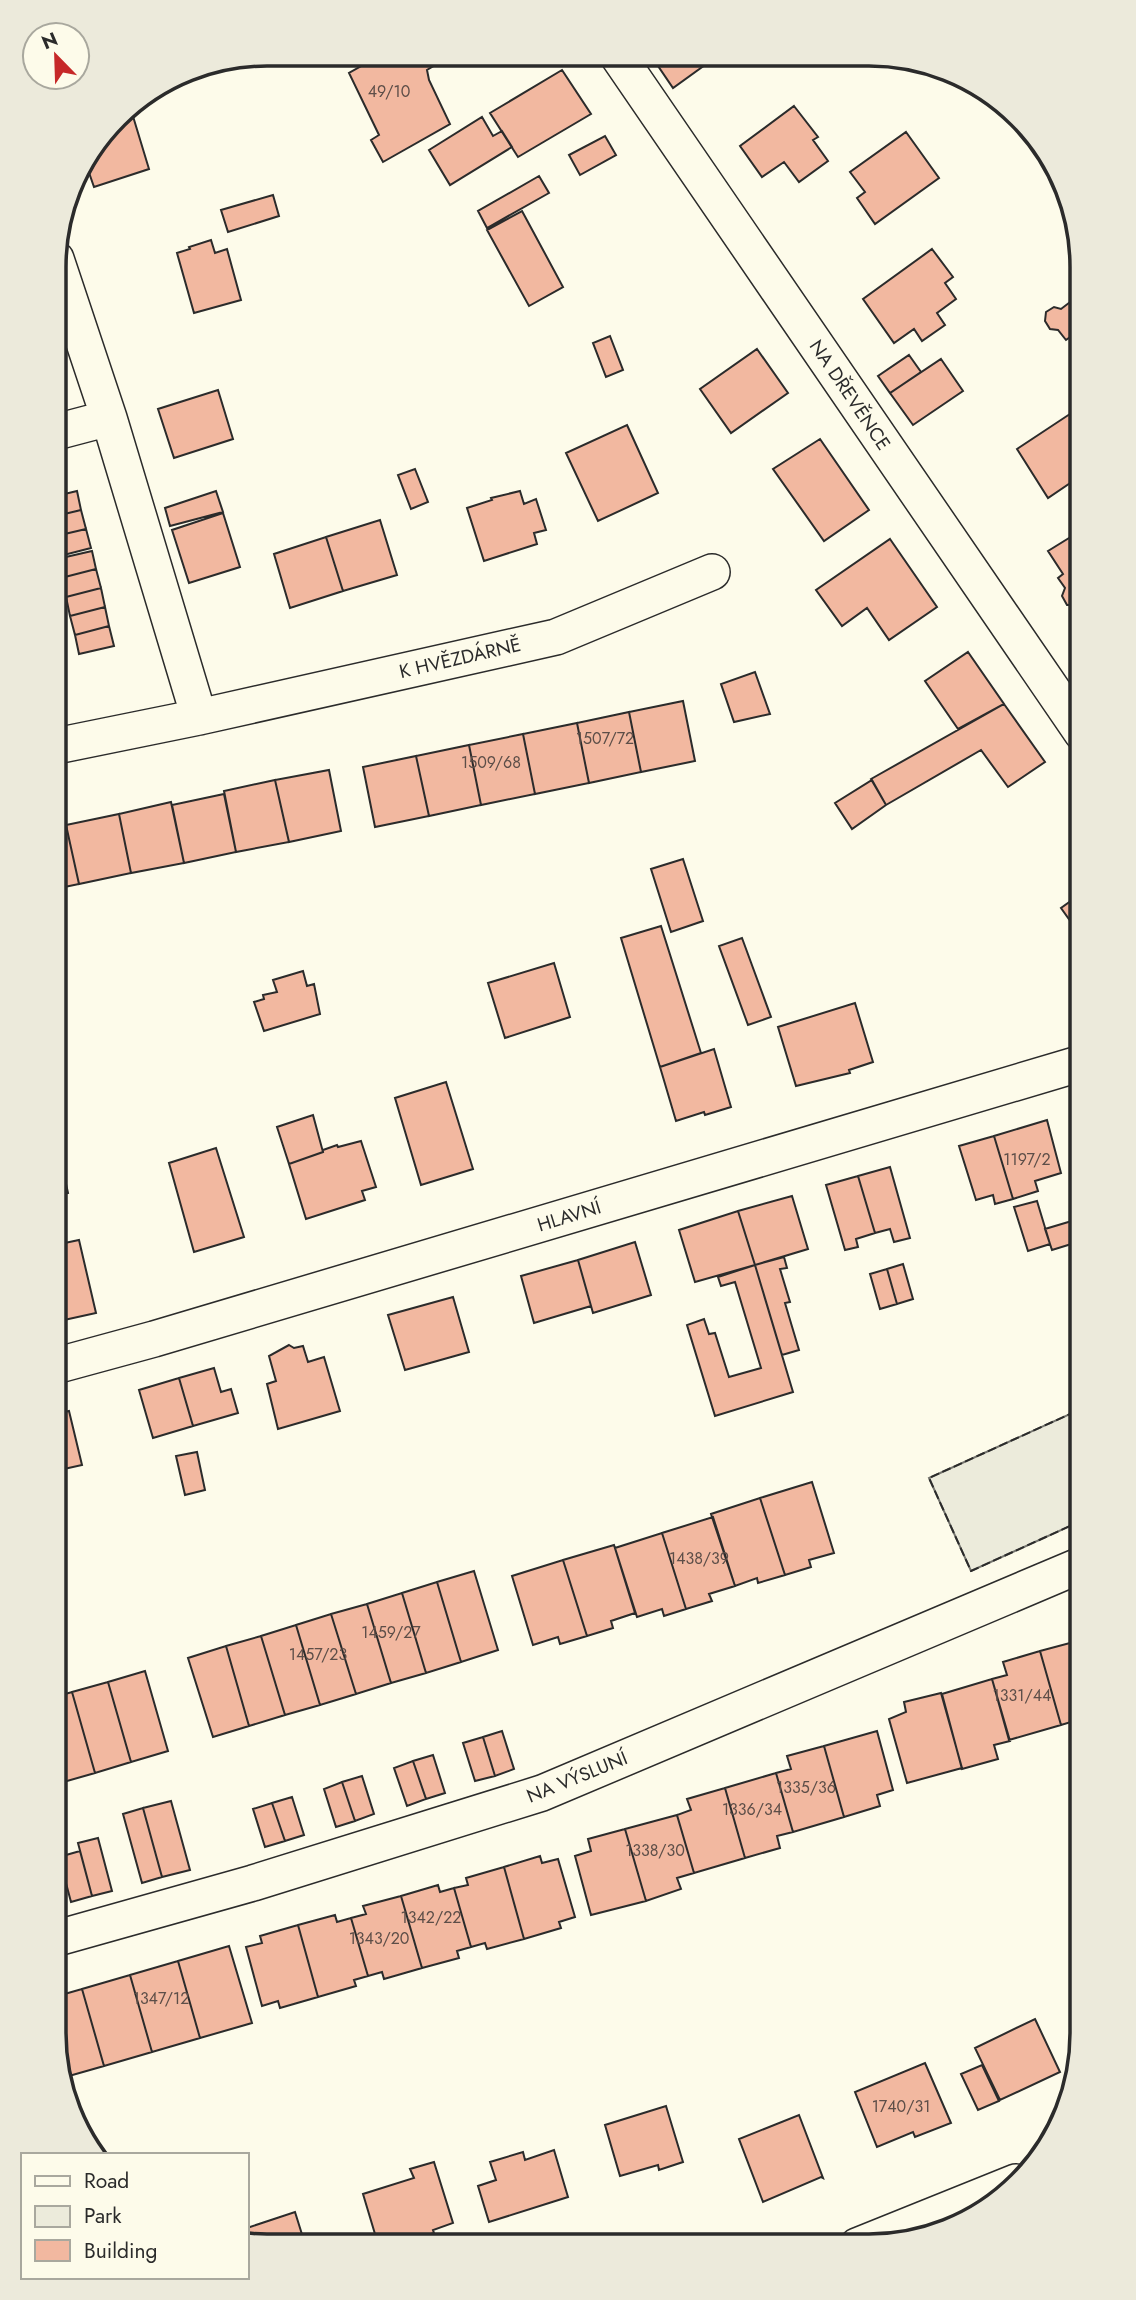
<svg xmlns="http://www.w3.org/2000/svg" width="1136" height="2300" viewBox="0 0 1136 2300" font-family="Jost,sans-serif">
	<style>
		.green { fill: #ecebdb; stroke: #74746e; stroke-width: 2 }
		.building { fill: #f2b8a0; stroke: #2b2b2b; stroke-width: 2 }
		.lines { fill: none; stroke-linecap: round; stroke-linejoin: round }
		.minor-casing { stroke: #2b2b2b; stroke-width: 38 }
		.minor { stroke: #fdfbea; stroke-width: 35 }
		.fence { stroke: #2b2b2b; stroke-width: 2; stroke-dasharray: 9 3.5; stroke-linecap: butt }
		.labels { text-anchor: middle; dominant-baseline: central; stroke-width: 5; stroke-linejoin: round; paint-order: stroke }
		.number-label { font-size: 16px; fill: #5d4e48 }
		.street-label { font-size: 19px; fill: #2b2b2b; stroke: #fdfbea }
		.rim { fill: none; stroke: #2b2b2b; stroke-width: 3.5 }
	</style>
	<rect width="100%" height="100%" fill="#fdfbea"/>
	<path class="green" d="M1081 1409V1521L971 1571 929 1478Z"/>
	<path class="building" d="M381 55H452L427 70 429 80 450 124 383 162 371 140 379 135 349 73Z
		M659 57H716L673 88 654 60Z
		M562 70 591 114 518 157 490 113Z
		M794 106 818 137 813 140 828 161 799 182 784 162 762 177 740 146Z
		M132 113 149 169 94 187 85 161 119 117Z
		M482 117 493 136 502 131 512 147 450 185 429 150Z
		M906 132 939 178 875 224 857 198 865 192 850 172Z
		M605 136 616 155 580 175 569 155Z
		M539 176 549 193 487 228 478 211Z
		M273 195 279 216 228 232 221 210Z
		M522 211 563 287 529 306 487 230Z
		M211 240 215 253 227 249 241 300 194 313 177 253 190 249 189 247Z
		M932 249 953 277 945 283 956 299 937 313 945 325 922 341 914 329 894 343 863 299Z
		M1082 293V348L1073 335 1066 340 1058 330 1050 329 1045 321 1046 312 1054 307 1061 309Z
		M610 336 623 370 606 377 593 343Z
		M757 349 788 393 731 433 700 389Z
		M909 355 921 372 890 393 878 376Z
		M941 359 963 391 913 425 890 393Z
		M218 390 233 439 174 458 158 409Z
		M1082 406V475L1048 498 1017 449Z
		M627 425 658 493 598 521 566 453Z
		M820 439 869 510 824 541 773 469Z
		M415 469 428 502 411 509 398 475Z
		M77 491 81 510 56 516V496Z
		M216 491 223 512 170 526 165 508Z
		M520 491 524 504 536 499 546 530 534 533 537 544 484 561 467 508 492 500 491 498Z
		M81 510 86 529 56 536V516Z
		M223 513 240 567 189 583 172 530Z
		M380 520 397 575 343 591 326 537Z
		M86 529 91 548 56 557V536Z
		M1082 530V615L1076 605H1067L1062 596 1065 588 1058 578 1063 574 1048 551Z
		M326 537 343 591 290 608 274 554Z
		M890 539 937 607 889 640 867 608 842 626 816 590Z
		M92 551 96 569 61 578 57 559Z
		M96 569 101 588 66 597 61 578Z
		M101 588 105 607 70 616 66 597Z
		M105 607 109 626 75 635 70 616Z
		M109 626 114 646 79 654 75 635Z
		M968 652 1004 704 958 729 925 681Z
		M755 672 770 714 734 722 721 684Z
		M683 701 695 761 641 772 629 712Z
		M1004 704 1045 762 1008 787 981 750 886 805 871 779Z
		M629 712 641 772 589 783 577 723Z
		M577 723 589 783 535 794 523 734Z
		M523 734 535 794 481 805 469 745Z
		M469 745 481 805 429 816 416 756Z
		M416 756 429 816 375 827 363 767Z
		M329 770 341 831 289 842 275 780Z
		M275 780 289 842 236 852 224 791Z
		M872 780 886 805 852 829 835 803Z
		M224 794 236 852 184 863 172 805Z
		M171 802 184 863 131 873 119 814Z
		M119 814 131 873 79 884 66 825Z
		M66 825 79 884 55 889V827Z
		M683 859 703 921 671 932 651 869Z
		M1082 893V927L1076 929 1061 908Z
		M661 926 701 1053 660 1067 621 938Z
		M742 938 771 1017 748 1025 719 946Z
		M554 963 570 1017 505 1038 488 983Z
		M303 971 307 986 314 984 320 1014 264 1031 254 1002 264 999 263 995 277 992 273 980Z
		M855 1003 873 1062 849 1070 850 1073 796 1086 778 1027Z
		M714 1049 731 1107 705 1115 704 1112 676 1121 660 1067Z
		M446 1082 473 1169 421 1185 395 1098Z
		M313 1115 323 1152 289 1164 277 1127Z
		M1047 1120 1061 1173 1035 1181 1038 1191 1013 1199 994 1136Z
		M994 1136 1013 1199 995 1204 993 1195 976 1200 959 1146Z
		M361 1141 376 1187 362 1191 365 1200 306 1219 289 1164 323 1152V1150L337 1145 338 1147Z
		M216 1148 244 1237 194 1252 169 1163Z
		M890 1167 910 1238 894 1242 890 1229 875 1233 858 1176Z
		M63 1170 68 1193 55 1196V1171Z
		M858 1176 875 1233 856 1239 858 1247 845 1250 826 1185Z
		M792 1196 808 1249 755 1265 738 1211Z
		M1037 1201 1050 1244 1028 1251 1014 1207Z
		M738 1211 755 1265 695 1282 679 1230Z
		M1075 1220 1081 1241 1052 1250 1045 1229Z
		M79 1240 96 1313 55 1322V1245Z
		M635 1242 651 1295 593 1313 578 1260Z
		M784 1257 787 1268 780 1269 790 1302 785 1303 799 1350 782 1355 755 1265Z
		M578 1260 591 1306 534 1323 521 1276Z
		M903 1264 913 1299 897 1304 887 1269Z
		M755 1265 793 1392 715 1416 687 1325 704 1319 709 1334 715 1333 729 1377 761 1368 735 1282 721 1286 718 1277Z
		M887 1269 897 1304 880 1309 870 1274Z
		M453 1297 469 1352 405 1370 388 1315Z
		M289 1345 294 1348 303 1346 308 1362 324 1357 340 1411 278 1429 267 1384 276 1381 269 1356Z
		M214 1368 221 1392 231 1389 238 1413 193 1426 179 1378Z
		M179 1378 193 1426 153 1438 139 1390Z
		M69 1411 82 1465 55 1471V1414Z
		M197 1452 205 1490 185 1495 176 1456Z
		M812 1482 834 1553 809 1560 811 1567 785 1575 760 1498Z
		M760 1498 785 1575 758 1583 757 1578 735 1586 711 1514Z
		M713 1517 735 1586 709 1594 712 1601 686 1609 662 1533Z
		M662 1533 686 1609 664 1616 662 1609 637 1617 615 1548Z
		M614 1545 635 1613 611 1621 613 1628 587 1636 563 1560Z
		M563 1560 587 1636 560 1644 558 1637 533 1645 512 1576Z
		M474 1571 498 1650 461 1662 437 1582Z
		M437 1582 461 1662 426 1673 402 1593Z
		M402 1593 426 1673 391 1683 367 1604Z
		M367 1604 391 1683 356 1694 331 1614Z
		M331 1614 356 1694 320 1705 296 1625Z
		M296 1625 320 1705 285 1715 261 1636Z
		M261 1636 285 1715 249 1726 226 1646Z
		M1081 1640V1719L1061 1725 1040 1651Z
		M226 1646 249 1726 213 1737 188 1658Z
		M1040 1651 1061 1725 1009 1740 992 1679 1007 1675 1003 1662Z
		M145 1671 168 1751 131 1762 108 1682Z
		M992 1679 1010 1741 994 1745 998 1759 962 1769 942 1694Z
		M108 1682 131 1762 95 1773 72 1692Z
		M72 1692 95 1773 60 1783 55 1765V1697Z
		M941 1693 962 1768 907 1783 889 1719 906 1712 904 1702Z
		M502 1731 514 1769 495 1776 483 1737Z
		M877 1731 893 1790 877 1795 880 1806 844 1817 824 1746Z
		M483 1737 495 1776 475 1781 463 1743Z
		M824 1746 844 1817 793 1832 776 1773 791 1769 787 1756Z
		M433 1755 445 1793 426 1799 413 1761Z
		M413 1761 426 1799 407 1806 394 1768Z
		M776 1773 793 1832 777 1836 780 1848 745 1858 725 1788Z
		M362 1776 374 1814 355 1821 342 1782Z
		M342 1782 355 1821 336 1827 324 1789Z
		M725 1788 745 1858 694 1873 677 1815 691 1810 687 1799Z
		M292 1797 304 1835 285 1841 272 1803Z
		M171 1801 190 1870 162 1877 143 1808Z
		M272 1803 285 1841 265 1847 253 1809Z
		M143 1808 162 1877 142 1883 123 1814Z
		M677 1815 694 1873 677 1878 681 1889 646 1901 625 1829Z
		M625 1829 646 1901 591 1915 575 1856 591 1851 588 1839Z
		M98 1838 112 1891 92 1896 78 1843Z
		M80 1851 92 1896 71 1902 59 1857Z
		M540 1856 542 1863 558 1859 575 1917 559 1922 561 1928 524 1939 504 1867Z
		M504 1867 524 1939 487 1949 485 1943 471 1947 454 1888 468 1885 466 1878Z
		M438 1885 440 1892 454 1888 471 1947 457 1951 459 1958 422 1968 401 1896Z
		M401 1896 422 1968 384 1979 382 1972 368 1976 351 1918 366 1914 363 1906Z
		M335 1915 337 1922 351 1918 368 1976 354 1980 356 1986 318 1997 298 1925Z
		M298 1925 318 1997 280 2008 278 2001 262 2006 246 1947 262 1943 260 1936Z
		M229 1946 252 2023 200 2038 178 1961Z
		M178 1961 200 2038 152 2052 130 1975Z
		M130 1975 152 2052 104 2066 82 1989Z
		M82 1989 104 2066 62 2078 54 2033V1997Z
		M1035 2019 1060 2072 1000 2100 975 2048Z
		M925 2063 951 2123 915 2137 913 2132 877 2147 855 2092Z
		M982 2065 999 2101 978 2110 961 2074Z
		M666 2106 683 2162 659 2170 658 2165 620 2176 605 2125Z
		M799 2115 823 2178 821 2177 763 2202 739 2139Z
		M554 2150 568 2197 489 2222 478 2186 496 2180 490 2162 523 2152 525 2160Z
		M434 2162 453 2223 433 2230 434 2233 398 2244H378L363 2194 414 2178 410 2169Z
		M295 2212 305 2244H251L247 2228Z"/>
	<g class="lines">
		<defs>
			<path id="minor" d="M618 56 1082 733
				M56 259 109 418 199 717
				M56 432 109 418
				M56 746 199 717 556 637 712 572
				M55 1366 154 1339 1082 1063
				M54 1939 253 1883 542 1793 1081 1565
				M857 2246 1016 2182"/>
		</defs>
		<use href="#minor" class="minor-casing"/>
		<use href="#minor" class="minor"/>
		<path class="fence" d="M1081 1521 971 1571 929 1478 1081 1409"/>
	</g>
	<g class="labels">
		<g class="number-label">
			<text x="389" y="91">49/10</text>
			<text x="605" y="738">1507/72</text>
			<text x="491" y="762">1509/68</text>
			<text x="1027" y="1159">1197/2</text>
			<text x="699" y="1558">1438/39</text>
			<text x="391" y="1632">1459/27</text>
			<text x="318" y="1654">1457/23</text>
			<text x="1022" y="1695">1331/44</text>
			<text x="806" y="1787">1335/36</text>
			<text x="752" y="1809">1336/34</text>
			<text x="655" y="1850">1338/30</text>
			<text x="431" y="1917">1342/22</text>
			<text x="379" y="1938">1343/20</text>
			<text x="161" y="1998">1347/12</text>
			<text x="901" y="2106">1740/31</text>
		</g>
		<g class="street-label">
			<text transform="translate(850 395) rotate(56)">NA DŘEVĚNCE</text>
			<text transform="translate(460 658) rotate(-13)">K HVĚZDÁRNĚ</text>
			<text transform="translate(569 1216) rotate(-17)">HLAVNÍ</text>
			<text transform="translate(577 1777) rotate(-22)">NA VÝSLUNÍ</text>
		</g>
	</g>
	<path d="M0 0H1136V2300H0ZM267 66H869A201 201 0 0 1 1070 267V2033A201 201 0 0 1 869 2234H267A201 201 0 0 1 66 2033V267A201 201 0 0 1 267 66Z" fill="#eceadb" fill-rule="evenodd"/>
	<path class="rim" d="M267 66H869A201 201 0 0 1 1070 267V2033A201 201 0 0 1 869 2234H267A201 201 0 0 1 66 2033V267A201 201 0 0 1 267 66Z"/>
	<rect x="21" y="2153" width="228" height="126" fill="#fdfbea" stroke="#a9a89e" stroke-width="2"/>
	<rect x="35" y="2176" width="35" height="10" fill="#fdfbea" stroke="#a9a89e" stroke-width="2"/>
	<text x="84" y="2188" font-size="21" fill="#2b2b2b">Road</text>
	<rect x="35" y="2206" width="35" height="21" fill="#ecebdb" stroke="#a9a89e" stroke-width="2"/>
	<text x="84" y="2223" font-size="21" fill="#2b2b2b">Park</text>
	<rect x="35" y="2240" width="35" height="21" fill="#f2b8a0" stroke="#a9a89e" stroke-width="2"/>
	<text x="84" y="2258" font-size="21" fill="#2b2b2b">Building</text>
	<g transform="translate(56 56) rotate(337)"><circle r="33" fill="#fdfbea" stroke="#a9a89e" stroke-width="2"/>
	<path d="M0-5L12 26L0 18L-12 26Z" fill="#c62828"/>
	<text y="-10" font-size="19" font-weight="bold" text-anchor="middle" fill="#2b2b2b">N</text>
	</g>
</svg>
